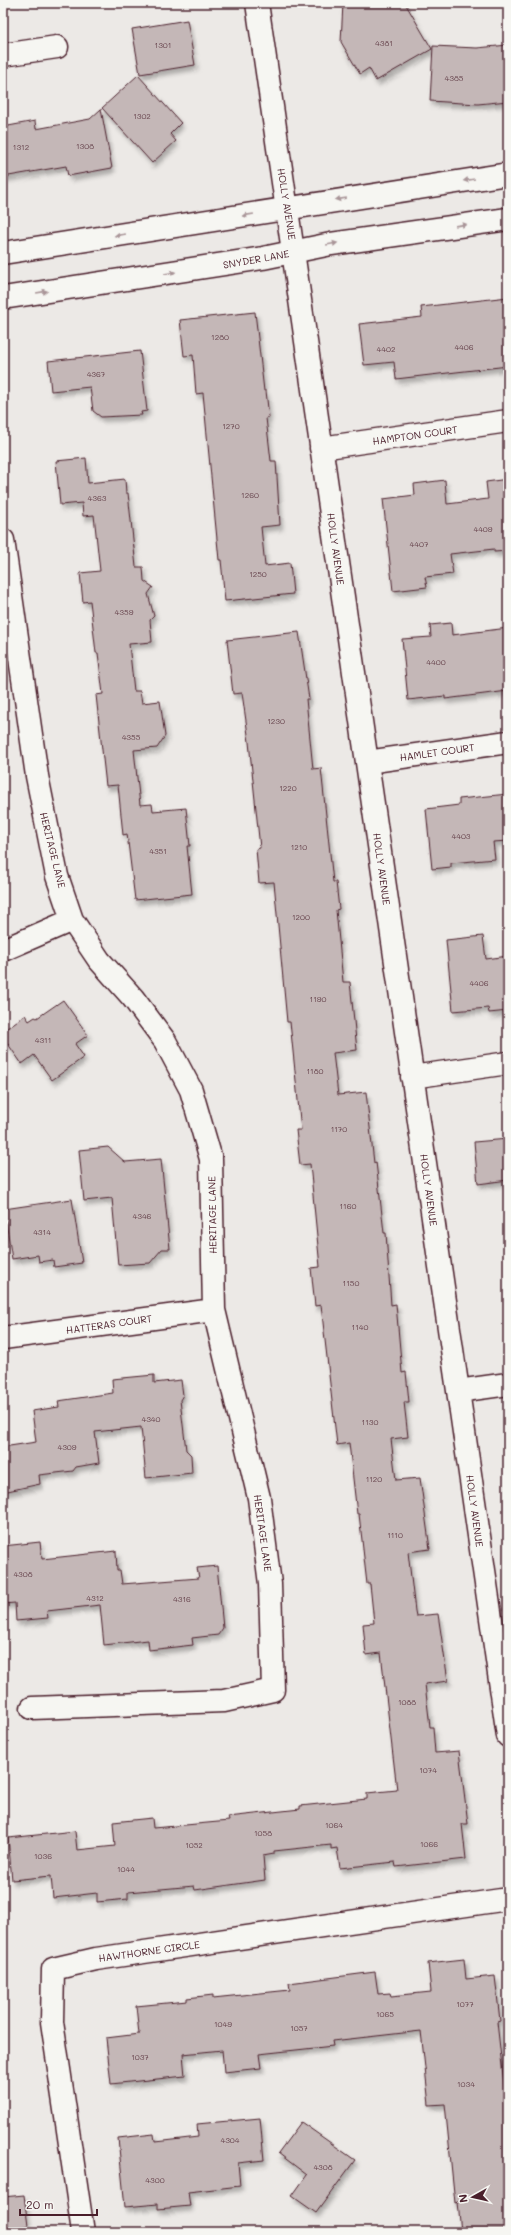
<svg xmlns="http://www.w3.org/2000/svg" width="511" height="2235" viewBox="0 0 511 2235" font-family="Mali,sans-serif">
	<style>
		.building { fill: #c4b7b7; stroke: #4a1f2b; filter: url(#shadow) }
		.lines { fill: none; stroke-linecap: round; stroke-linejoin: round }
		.minor-casing { stroke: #4a1f2b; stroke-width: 25 }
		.tertiary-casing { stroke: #4a1f2b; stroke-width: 25 }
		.minor { stroke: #f6f6f2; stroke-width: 22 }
		.tertiary { stroke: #f6f6f2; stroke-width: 22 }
		.oneway { fill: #a99598 }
		.labels { text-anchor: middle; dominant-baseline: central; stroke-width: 4; stroke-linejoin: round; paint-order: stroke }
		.number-label { font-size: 8px; fill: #68454e }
		.street-label { font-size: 10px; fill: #4a1f2b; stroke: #f6f6f2 }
	</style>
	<defs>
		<filter id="shadow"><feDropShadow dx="2.5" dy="4.5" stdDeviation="2" flood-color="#0004"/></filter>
	</defs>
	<rect width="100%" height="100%" fill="#ece9e6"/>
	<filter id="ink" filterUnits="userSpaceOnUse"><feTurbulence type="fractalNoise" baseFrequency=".025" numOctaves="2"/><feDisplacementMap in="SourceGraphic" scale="8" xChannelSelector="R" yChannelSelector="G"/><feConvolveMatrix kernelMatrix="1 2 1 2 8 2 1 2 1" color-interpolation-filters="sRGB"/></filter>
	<g filter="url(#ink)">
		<path class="building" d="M343 3H405L432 49 376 81 369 68 360 74 341 42Z
			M187 20 195 65 140 74 132 29Z
			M508 45V101L478 104 430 101 433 46 477 48Z
			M138 75 181 123 170 134 176 141 152 163 102 108Z
			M101 109 112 168 68 176 66 166 3 177V127L35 121 36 129 90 119Z
			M508 297V366L396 379 394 362 364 365 359 324 422 317 421 307Z
			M255 312 264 391H266L269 417 266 418 271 461H276L280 525 261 527 265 566 290 563 293 594 225 601 221 560H219L203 393 196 394 193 355 184 356 180 320Z
			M140 351 147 411 141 412 142 415 101 417 93 411 90 387 51 391 48 361Z
			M86 458 88 483 125 479 126 493H128L136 567H143L144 581 153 587 148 594 154 616 150 620 152 642 129 644 134 691H140L142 703 160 701 165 736 157 748 134 750 140 805 152 804 153 811 186 808 190 846H187L192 894 135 900 127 834 123 835 118 785 106 786 96 695 103 694 98 653H96L90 601 83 602 80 573 100 571 94 515 83 516 82 503 60 505 56 461Z
			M508 479V551L494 552V549L450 554 453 574 425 577 427 587 393 591 383 499 415 495 414 484 445 480 447 504 488 499 486 482Z
			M451 623 452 635 508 628V691L445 699V696L408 700 402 639 431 637 430 625Z
			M299 632 309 699H306L313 769 321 768 333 882H336L339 909 336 910 343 982H350L357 1050 333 1053 338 1095 366 1092 374 1163 376 1162 384 1233H386L391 1305 396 1304 402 1373 406 1372 409 1402H404L408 1437 391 1439 396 1480 420 1478 430 1549 408 1552 415 1611 416 1616 438 1614 448 1681 425 1684 430 1727H433L435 1753 459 1751 468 1824H462L466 1859 396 1867 395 1862 340 1868 337 1848 331 1849V1845L274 1851V1854L263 1856 265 1880 195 1890 194 1886 128 1892V1899L97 1902V1893L53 1898 51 1876 12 1880 8 1838 75 1831 77 1850 115 1846 113 1822 152 1818 153 1828 229 1821 228 1817 300 1809V1806L367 1799V1793L397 1790 381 1653 366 1655 363 1624 374 1623 370 1584H367L359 1514H357L349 1443 337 1445 321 1305 315 1306 311 1268 320 1267 310 1164 300 1165 296 1130H301L290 1022H287L274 882 259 883 256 849 260 848 249 742 242 693 233 694 227 640Z
			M508 794V841L493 842 495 859 451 863V867L432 869 426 809 459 805V799Z
			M483 936 486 959 508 956V1011L489 1013 488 1008 453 1011 446 940Z
			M63 1000 88 1035 75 1044 84 1057 52 1080 34 1055 22 1064 3 1037V1031L25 1015 29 1021 35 1017 37 1018Z
			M508 1139V1180L478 1184 474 1142Z
			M108 1147 125 1162 161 1159 170 1249H162L150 1263 118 1265 112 1198 84 1201 79 1150Z
			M72 1199 82 1263 54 1267 53 1260 39 1262 38 1255 12 1259 4 1209Z
			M154 1375V1383L181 1380 183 1395 180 1400 186 1450 191 1455 192 1473 146 1478 141 1427 95 1432 99 1463 76 1467 73 1471 39 1475 40 1484 3 1492V1447L36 1442 32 1411 59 1407 58 1401 113 1393 112 1379Z
			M40 1542 42 1559 116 1551 117 1570H120L122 1584 199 1578 197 1568 217 1566 223 1628 218 1635 192 1638 193 1645 149 1650 148 1640 104 1645 100 1605 47 1611 48 1618 16 1621 15 1603 3 1604V1546Z
			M464 1959 466 1979 495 1976 500 2021 497 2022 508 2120V2232H461L458 2202 455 2203 445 2104 429 2105 421 2031 332 2041 333 2046 259 2054 261 2068 224 2072 222 2050 183 2054 185 2076 111 2084 106 2038 139 2034 136 2006 187 2001V1998L213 1995V1998L290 1990 289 1983 375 1972 378 1994 390 1993 391 1996 431 1992 428 1963Z
			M260 2118 264 2160 238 2163 240 2186 188 2192 190 2206 158 2209V2204L125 2207 118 2138 154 2134 155 2142 198 2137 197 2124Z
			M301 2122 355 2160 316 2213 292 2196 307 2175 278 2153Z
			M24 2195 28 2226 3 2229V2197Z"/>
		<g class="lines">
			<defs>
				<path id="minor" d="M257 3 508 1736
					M3 55 57 47
					M321 448 508 421
					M3 540 37 776 57 876 72 920 99 960 133 998 165 1041 191 1090 211 1159 214 1310 259 1498 270 1584 273 1690 224 1701 32 1708
					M367 762 508 742
					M3 950 72 920
					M412 1077 508 1063
					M3 1338 214 1310
					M458 1391 508 1384
					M83 2232 52 2022 53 1969 96 1959 508 1899"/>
				<path id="tertiary" d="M3 253 508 174
					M3 298 263 258 331 244 508 219"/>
			</defs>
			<use href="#minor" class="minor-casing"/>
			<use href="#tertiary" class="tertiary-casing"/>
			<use href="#minor" class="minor"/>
			<use href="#tertiary" class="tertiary"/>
		</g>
		<defs><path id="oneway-solid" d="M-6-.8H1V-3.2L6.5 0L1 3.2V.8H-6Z"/></defs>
		<g class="oneway">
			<use href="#oneway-solid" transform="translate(469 180) rotate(171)"/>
			<use href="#oneway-solid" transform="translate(341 199) rotate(171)"/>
			<use href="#oneway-solid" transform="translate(248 215) rotate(171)"/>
			<use href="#oneway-solid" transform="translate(461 225) rotate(-8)"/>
			<use href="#oneway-solid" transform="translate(120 235) rotate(171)"/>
			<use href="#oneway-solid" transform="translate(332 244) rotate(-10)"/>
			<use href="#oneway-solid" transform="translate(170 273) rotate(-9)"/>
			<use href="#oneway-solid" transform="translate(42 292) rotate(-9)"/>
		</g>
	</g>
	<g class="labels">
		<g class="number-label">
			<text x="384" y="43">4381</text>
			<text x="163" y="45">1301</text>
			<text x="454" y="78">4385</text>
			<text x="142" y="116">1302</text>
			<text x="85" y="146">1308</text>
			<text x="21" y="147">1312</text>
			<text x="220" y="337">1280</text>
			<text x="464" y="347">4406</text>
			<text x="386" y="349">4402</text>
			<text x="96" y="374">4367</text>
			<text x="231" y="426">1270</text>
			<text x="250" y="495">1260</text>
			<text x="97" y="498">4363</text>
			<text x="483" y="529">4409</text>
			<text x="419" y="544">4407</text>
			<text x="258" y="574">1250</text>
			<text x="124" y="612">4359</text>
			<text x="436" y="662">4400</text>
			<text x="276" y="721">1230</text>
			<text x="131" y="737">4355</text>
			<text x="288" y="788">1220</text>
			<text x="461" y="836">4403</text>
			<text x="299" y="847">1210</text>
			<text x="158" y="851">4351</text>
			<text x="301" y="917">1200</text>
			<text x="479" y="983">4406</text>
			<text x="318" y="999">1190</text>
			<text x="43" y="1040">4311</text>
			<text x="315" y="1071">1180</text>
			<text x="339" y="1129">1170</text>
			<text x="348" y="1206">1160</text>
			<text x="142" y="1216">4346</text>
			<text x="42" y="1232">4314</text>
			<text x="351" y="1283">1150</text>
			<text x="360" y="1327">1140</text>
			<text x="151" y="1419">4340</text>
			<text x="370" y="1422">1130</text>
			<text x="67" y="1447">4309</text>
			<text x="374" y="1479">1120</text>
			<text x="395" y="1535">1110</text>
			<text x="23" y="1574">4308</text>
			<text x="95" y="1598">4312</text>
			<text x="182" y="1599">4316</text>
			<text x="407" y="1702">1088</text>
			<text x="428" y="1770">1074</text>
			<text x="334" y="1825">1064</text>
			<text x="263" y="1833">1058</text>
			<text x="429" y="1844">1066</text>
			<text x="194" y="1845">1052</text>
			<text x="43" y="1856">1036</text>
			<text x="126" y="1869">1044</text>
			<text x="465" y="2004">1077</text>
			<text x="385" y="2014">1065</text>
			<text x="223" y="2024">1049</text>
			<text x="299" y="2028">1057</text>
			<text x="140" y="2057">1037</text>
			<text x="466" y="2084">1034</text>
			<text x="230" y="2140">4304</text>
			<text x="323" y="2167">4308</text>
			<text x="155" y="2180">4300</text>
		</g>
		<g class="street-label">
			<text transform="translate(287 204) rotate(81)">HOLLY AVENUE</text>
			<text transform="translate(256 259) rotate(-10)">SNYDER LANE</text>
			<text transform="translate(415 435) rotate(-8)">HAMPTON COURT</text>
			<text transform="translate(336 549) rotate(82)">HOLLY AVENUE</text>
			<text transform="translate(437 752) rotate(-8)">HAMLET COURT</text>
			<text transform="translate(53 850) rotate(76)">HERITAGE LANE</text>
			<text transform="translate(382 869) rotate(82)">HOLLY AVENUE</text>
			<text transform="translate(429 1190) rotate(82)">HOLLY AVENUE</text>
			<text transform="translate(212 1215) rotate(-91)">HERITAGE LANE</text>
			<text transform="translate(109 1324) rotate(-8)">HATTERAS COURT</text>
			<text transform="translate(475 1511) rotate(82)">HOLLY AVENUE</text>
			<text transform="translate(263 1533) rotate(82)">HERITAGE LANE</text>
			<text transform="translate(149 1951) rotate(-8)">HAWTHORNE CIRCLE</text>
		</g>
	</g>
	<rect width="511" height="2235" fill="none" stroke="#f6f6f2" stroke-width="16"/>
	<rect x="8" y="8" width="495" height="2219" fill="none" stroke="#4a1f2b" stroke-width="1.5" filter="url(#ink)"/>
	<g transform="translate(473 2197) rotate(262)" stroke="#f6f6f2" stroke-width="3" paint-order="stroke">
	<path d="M0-3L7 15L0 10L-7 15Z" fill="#4a1f2b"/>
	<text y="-6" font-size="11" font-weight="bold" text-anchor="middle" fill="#4a1f2b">N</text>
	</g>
	<path d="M20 2209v6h77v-6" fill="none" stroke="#4a1f2b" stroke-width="2"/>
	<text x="26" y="2209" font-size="12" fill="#4a1f2b" stroke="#f6f6f2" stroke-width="3" paint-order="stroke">20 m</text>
</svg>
